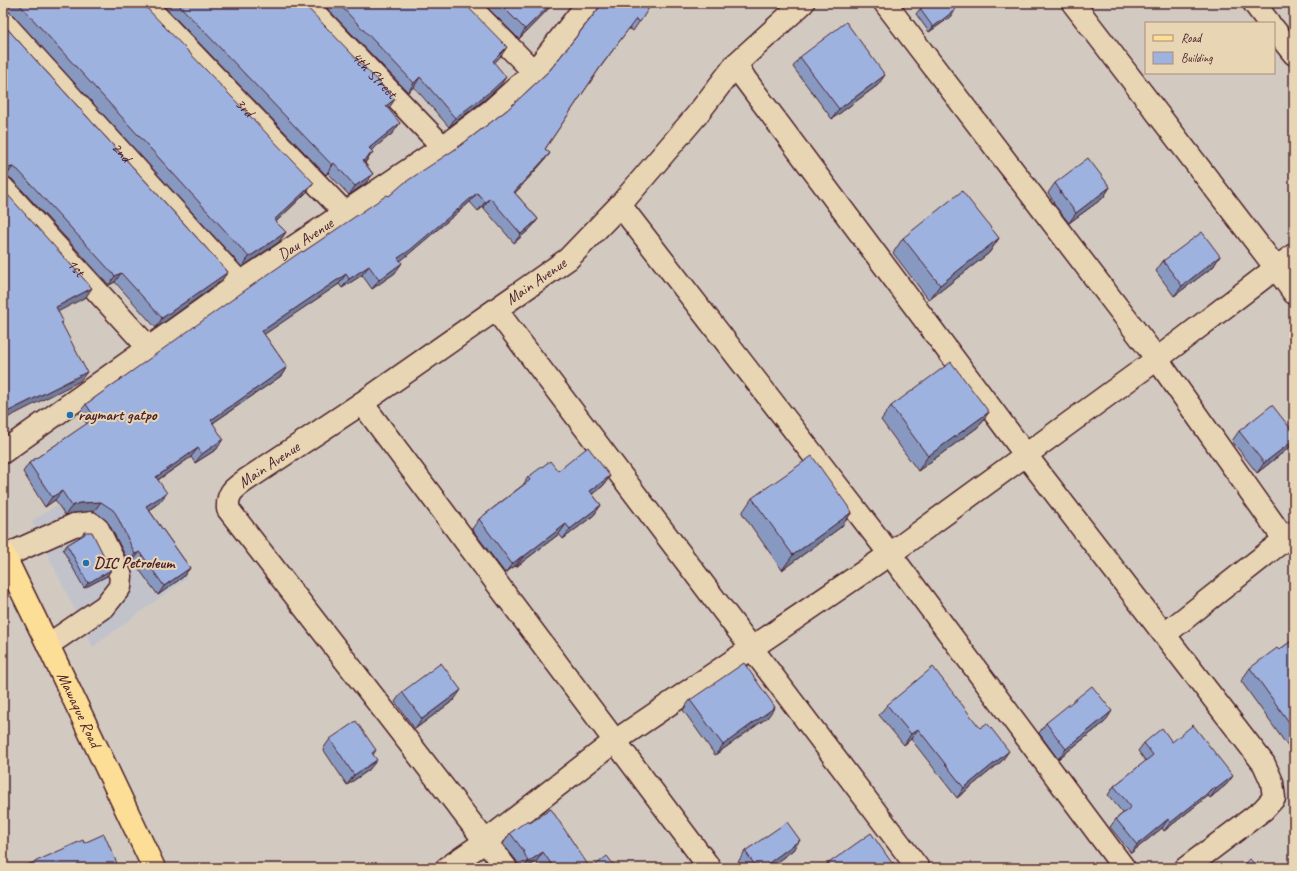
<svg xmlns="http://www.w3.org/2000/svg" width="1297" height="871" viewBox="0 0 1297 871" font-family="Caveat,sans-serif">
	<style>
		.built { fill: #c2c3ca }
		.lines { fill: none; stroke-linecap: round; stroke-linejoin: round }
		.minor-casing { stroke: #4a1f2b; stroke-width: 25 }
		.major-casing { stroke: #4a1f2b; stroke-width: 25 }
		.minor { stroke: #e8d5b3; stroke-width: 22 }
		.major { stroke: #fcde96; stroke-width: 22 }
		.wall { fill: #8899c1; stroke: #4a1f2b }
		.shaded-wall { fill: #6f7d9d; stroke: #4a1f2b }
		.building { fill: #9eb2e0; stroke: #4a1f2b }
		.poi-dot { fill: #1f6fb2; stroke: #e8d5b3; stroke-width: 1.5 }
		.labels { text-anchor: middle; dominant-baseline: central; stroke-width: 4; stroke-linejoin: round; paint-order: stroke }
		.street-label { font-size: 16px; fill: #4a1f2b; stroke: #e8d5b3 }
		.poi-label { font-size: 16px; font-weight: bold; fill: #4a1f2b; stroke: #e8d5b3; text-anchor: start }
	</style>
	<rect width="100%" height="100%" fill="#d2cac0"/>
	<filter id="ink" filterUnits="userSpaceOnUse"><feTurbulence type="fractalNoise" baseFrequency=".025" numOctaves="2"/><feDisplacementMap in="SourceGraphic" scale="8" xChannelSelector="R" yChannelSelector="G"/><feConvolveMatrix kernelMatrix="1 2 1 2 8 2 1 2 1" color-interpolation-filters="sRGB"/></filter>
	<g filter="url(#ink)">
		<path class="built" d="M112 473 187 578 93 647 31 521Z"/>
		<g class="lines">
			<defs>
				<g id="minor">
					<path id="s1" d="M144 3 344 212"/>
					<path id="s2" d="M305 3 443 147"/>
					<path d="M466 3 534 72"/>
					<path d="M885 3 1157 359 1284 539"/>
					<path d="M1073 3 1276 268 1294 293"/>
					<path d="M1254 3 1269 23"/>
					<path id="s3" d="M3 22 240 283"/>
					<path d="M1274 29 1294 54"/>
					<path d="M736 64 745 79 1025 454 1264 764 1272 782 1274 798 1263 810 1186 868"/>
					<path id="s4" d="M3 188 148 347"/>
					<path d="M620 205 890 554 1124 868"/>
					<path d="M496 310 918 868"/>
					<path d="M362 403 710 868"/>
					<path id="s5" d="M3 452 240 283 443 147 492 110 534 72 588 3"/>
					<path d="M5 556 74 525 91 523 98 529 121 576 120 587 105 606 48 645"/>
					<path d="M1165 634 1294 532"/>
					<path d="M447 868 486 841 615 741 890 554 1157 359 1276 268 1294 255"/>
					<path id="s6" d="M506 868 228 509C227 492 234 489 246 480L362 403 568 259 620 205 696 116 736 64 803 3"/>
				</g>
				<g id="major">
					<path id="s7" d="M3 553 48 645 154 868"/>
				</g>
			</defs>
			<use href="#minor" class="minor-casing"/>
			<use href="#major" class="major-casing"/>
			<use href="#minor" class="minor"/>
			<use href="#major" class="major"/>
		</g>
		<path class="wall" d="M3 3H142L307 192 276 222 286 232 279 242 242 267 12 14 6 10Z
			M161 3H303L388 109 393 133 371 150 373 152 365 163 373 174 366 183 349 195 328 173 326 175Z
			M322 3H464L501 56 494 63 500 86 484 100 449 127 414 87 408 92Z
			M483 3H554L519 39Z
			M600 3H652L633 31 629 28 597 72 545 149 550 153 543 162 515 193 538 219 531 228 514 243 483 207 478 211 470 202 400 261 395 273 372 289 362 275 342 288 339 284 264 334 287 367 281 376 213 423 217 449 195 463 191 457 158 480 160 502 149 510 190 568 183 577 158 595 133 561 129 563 109 524 106 520 94 511 73 513 65 515 55 500 45 507 23 472 29 463 87 424 79 413 86 404 303 252 389 196 457 148 507 110 550 70 599 9 600 4Z
			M920 9 952 16 929 32 916 14Z
			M3 24 228 272 221 281 156 328 115 282 109 285 12 179 6 176H3Z
			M800 57 878 85 832 119 793 67Z
			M1055 183 1110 187 1103 198 1069 223 1053 203 1054 202 1048 193Z
			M903 238H999L989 253 929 300 893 253Z
			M1220 256 1213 267 1174 296 1156 271 1163 261Z
			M891 406 989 412 978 427 918 471 881 420Z
			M1239 431 1294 433V442L1290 447 1257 473 1232 441Z
			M558 471 610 476 603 486 592 494 601 505 594 515 563 539 559 534 516 567 515 566 505 573 472 529 479 519 523 485 528 477Z
			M752 498 852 512 841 527 782 570 742 513Z
			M84 532 111 570 107 576 84 588 63 550 67 545 80 537Z
			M1294 639V755L1241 681 1250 668 1279 650Z
			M402 692 454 700 415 729 395 702Z
			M690 700 768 717 715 755 683 710Z
			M887 705 1002 761 957 798 911 739 904 745 879 715Z
			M1105 722 1058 759 1039 733 1046 723Z
			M330 739 376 750 373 755 369 770 347 785 323 749Z
			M1172 742 1227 784 1210 798 1208 796 1164 831 1162 828 1131 853 1110 827 1116 819 1123 813 1108 795 1114 786 1146 761 1138 751 1144 743Z
			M530 823 590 868H540L536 862 526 868H519L516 860 503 844 510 833Z
			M800 840 793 850 769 868H742L738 862 745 851Z
			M892 863 898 868H824L826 865Z"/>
		<path class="shaded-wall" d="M3 3H11L6 10H3Z
			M552 3H554L519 39 525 29Z
			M955 10 952 16 929 32 933 27Z
			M507 47 501 56 487 71 493 61Z
			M885 75 878 85 832 119 839 109Z
			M420 77 414 87 408 92 414 83Z
			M506 77 500 86 484 100 449 127 455 118Z
			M395 99 389 108 380 116 386 106Z
			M400 123 393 133 363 157 369 148Z
			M373 152 366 161 357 170 363 161Z
			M550 153 543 162 508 201 514 192Z
			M334 163 328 173 326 175 332 165Z
			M13 167 6 176H3V170L5 168Z
			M373 174 366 183 349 195 355 186Z
			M314 183 307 192 268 229 274 220Z
			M1110 187 1103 198 1069 223 1076 213Z
			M477 193 470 202 403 259 391 267 398 258Z
			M490 198 483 207 478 211 485 202Z
			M538 219 531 228 514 243 521 234Z
			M286 232 279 242 242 267 249 257Z
			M999 238 989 253 929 300 940 285Z
			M1220 256 1213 267 1174 296 1182 286Z
			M402 263 395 273 372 289 379 280Z
			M369 266 362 275 342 288 349 279Z
			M228 272 221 281 156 328 162 318Z
			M121 273 115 282 109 285 115 276Z
			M346 274 339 284 256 340 262 331Z
			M92 288 86 297 50 316 56 307Z
			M287 367 281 376 204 429 211 420Z
			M87 372 80 381 3 420V414Z
			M989 412 978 427 918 471 928 456Z
			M223 439 217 449 195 463 202 454Z
			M1294 440V442L1290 447 1257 473 1264 463Z
			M198 448 191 457 149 486 156 477Z
			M610 476 603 486 583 501 590 491Z
			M62 491 55 500 45 507 52 497Z
			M167 493 160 502 140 516 146 506Z
			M101 502 94 511 73 513 65 515 72 506 79 503Z
			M601 505 594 515 563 539 570 529Z
			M852 512 841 527 782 570 793 555Z
			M566 524 559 534 516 567 523 557Z
			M140 552 133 561 129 563 135 554Z
			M522 556 515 566 505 573 512 564Z
			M190 568 183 577 158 595 164 586Z
			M111 570 107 576 84 588 88 583Z
			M461 690 454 700 415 729 422 719Z
			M775 707 768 717 715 755 723 745Z
			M1112 711 1105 722 1058 759 1066 749Z
			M918 729 911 739 904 745 911 734Z
			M1009 751 1002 761 957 798 964 788Z
			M377 760 369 770 347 785 354 775Z
			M1233 776 1227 784 1210 798 1216 789Z
			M1214 788 1208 796 1164 831 1170 823Z
			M1168 819 1162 828 1131 853 1137 845Z
			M800 840 793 850 769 868H762Z
			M543 852 536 862 526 868H523L528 862Z"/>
		<path class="building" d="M17 3H142L314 183 274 220 286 232 249 257 19 4Z
			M177 3H303L395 99 386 106 400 123 369 148 373 152 363 161 373 174 355 186 334 163 332 165Z
			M338 3H464L507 47 493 61 506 77 491 91 455 118 420 77 414 83Z
			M499 3H552L525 29Z
			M603 3H652L640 22 636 19 601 66 545 149 550 153 514 192 538 219 521 234 490 198 485 202 477 193 410 250 398 258 402 263 379 280 369 266 349 279 346 274 262 331 287 367 211 420 223 439 202 454 198 448 156 477 167 493 146 506 190 568 164 586 140 552 135 554 116 514 113 510 101 502 79 503 72 506 62 491 52 497 29 463 95 418 86 404 254 284 302 251 303 252 387 195 389 196 404 183 457 148 507 110 550 70Z
			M927 3H950L955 10 933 27 920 9Z
			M846 22 885 75 839 109 800 57Z
			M3 24 228 272 162 318 121 273 115 276 18 170 13 167 5 168 3 166Z
			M1088 158 1110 187 1076 213 1060 192H1061L1055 183Z
			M962 191 999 238 940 285 903 238Z
			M7 194 92 288 56 307 63 321 61 322 87 372 3 414V196Z
			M1202 232 1220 256 1182 286 1163 261Z
			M951 362 989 412 928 456 891 406Z
			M1272 405 1294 433V440L1264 463 1239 431Z
			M588 447 610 476 590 491 601 505 570 529 566 524 523 557 522 556 512 564 479 519 530 480 528 477 550 461 558 471Z
			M812 456 852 512 793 555 752 498Z
			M84 532H92L111 570 88 583 67 545 85 534Z
			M1294 639V729L1250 668 1277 648 1279 650Z
			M441 663 461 690 422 719 402 692Z
			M744 663 775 707 723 745 690 700Z
			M933 667 980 728 987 723 1009 751 964 788 918 729 911 734 887 705Z
			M1092 686 1112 711 1066 749 1046 723Z
			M356 721 376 750 372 753 377 760 354 775 330 739Z
			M1193 725 1233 776 1216 789 1214 788 1170 823 1168 819 1137 845 1116 819 1131 807 1114 786 1153 755 1144 743 1162 728 1172 742Z
			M551 809 590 868H554L543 852 528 862 523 850 510 833 528 820 530 823Z
			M787 822 800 840 762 868H757L745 851Z
			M871 833 892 863 893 862 898 868H828L826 865Z
			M104 834 119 868H21L83 840 84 843Z
			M607 856 616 868H592Z
			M1250 859 1258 868H1238Z"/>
	</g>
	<g class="poi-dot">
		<circle cx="70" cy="415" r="4"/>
		<circle cx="86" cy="563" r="4"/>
	</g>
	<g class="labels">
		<g class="street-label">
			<text stroke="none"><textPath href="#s2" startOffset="100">4th Street</textPath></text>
			<text stroke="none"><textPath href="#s1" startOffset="145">3rd</textPath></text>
			<text stroke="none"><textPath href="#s3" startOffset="176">2nd</textPath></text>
			<text stroke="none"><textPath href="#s5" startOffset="370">Dau Avenue</textPath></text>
			<text stroke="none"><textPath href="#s4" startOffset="108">1st</textPath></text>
			<text stroke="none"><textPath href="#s6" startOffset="842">Main Avenue</textPath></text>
			<text stroke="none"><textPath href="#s6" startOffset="518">Main Avenue</textPath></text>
			<text stroke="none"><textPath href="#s7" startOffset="174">Mawaque Road</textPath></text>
		</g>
		<g class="poi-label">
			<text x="78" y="415">raymart gatpo</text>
			<text x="94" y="563">DIC Petroleum</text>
		</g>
	</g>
	<rect width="1297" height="871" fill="none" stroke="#e8d5b3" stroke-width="16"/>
	<rect x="8" y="8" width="1281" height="855" fill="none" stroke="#4a1f2b" stroke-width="1.5" filter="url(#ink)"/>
	<rect x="1145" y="22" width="130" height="52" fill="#e8d5b3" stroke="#a98c7d"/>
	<rect x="1153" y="35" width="20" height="6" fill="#fcde96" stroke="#a98c7d"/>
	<text x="1181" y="42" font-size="12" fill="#4a1f2b">Road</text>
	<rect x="1153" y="52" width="20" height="12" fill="#9eb2e0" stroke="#a98c7d"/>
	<text x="1181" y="62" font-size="12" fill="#4a1f2b">Building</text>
</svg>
